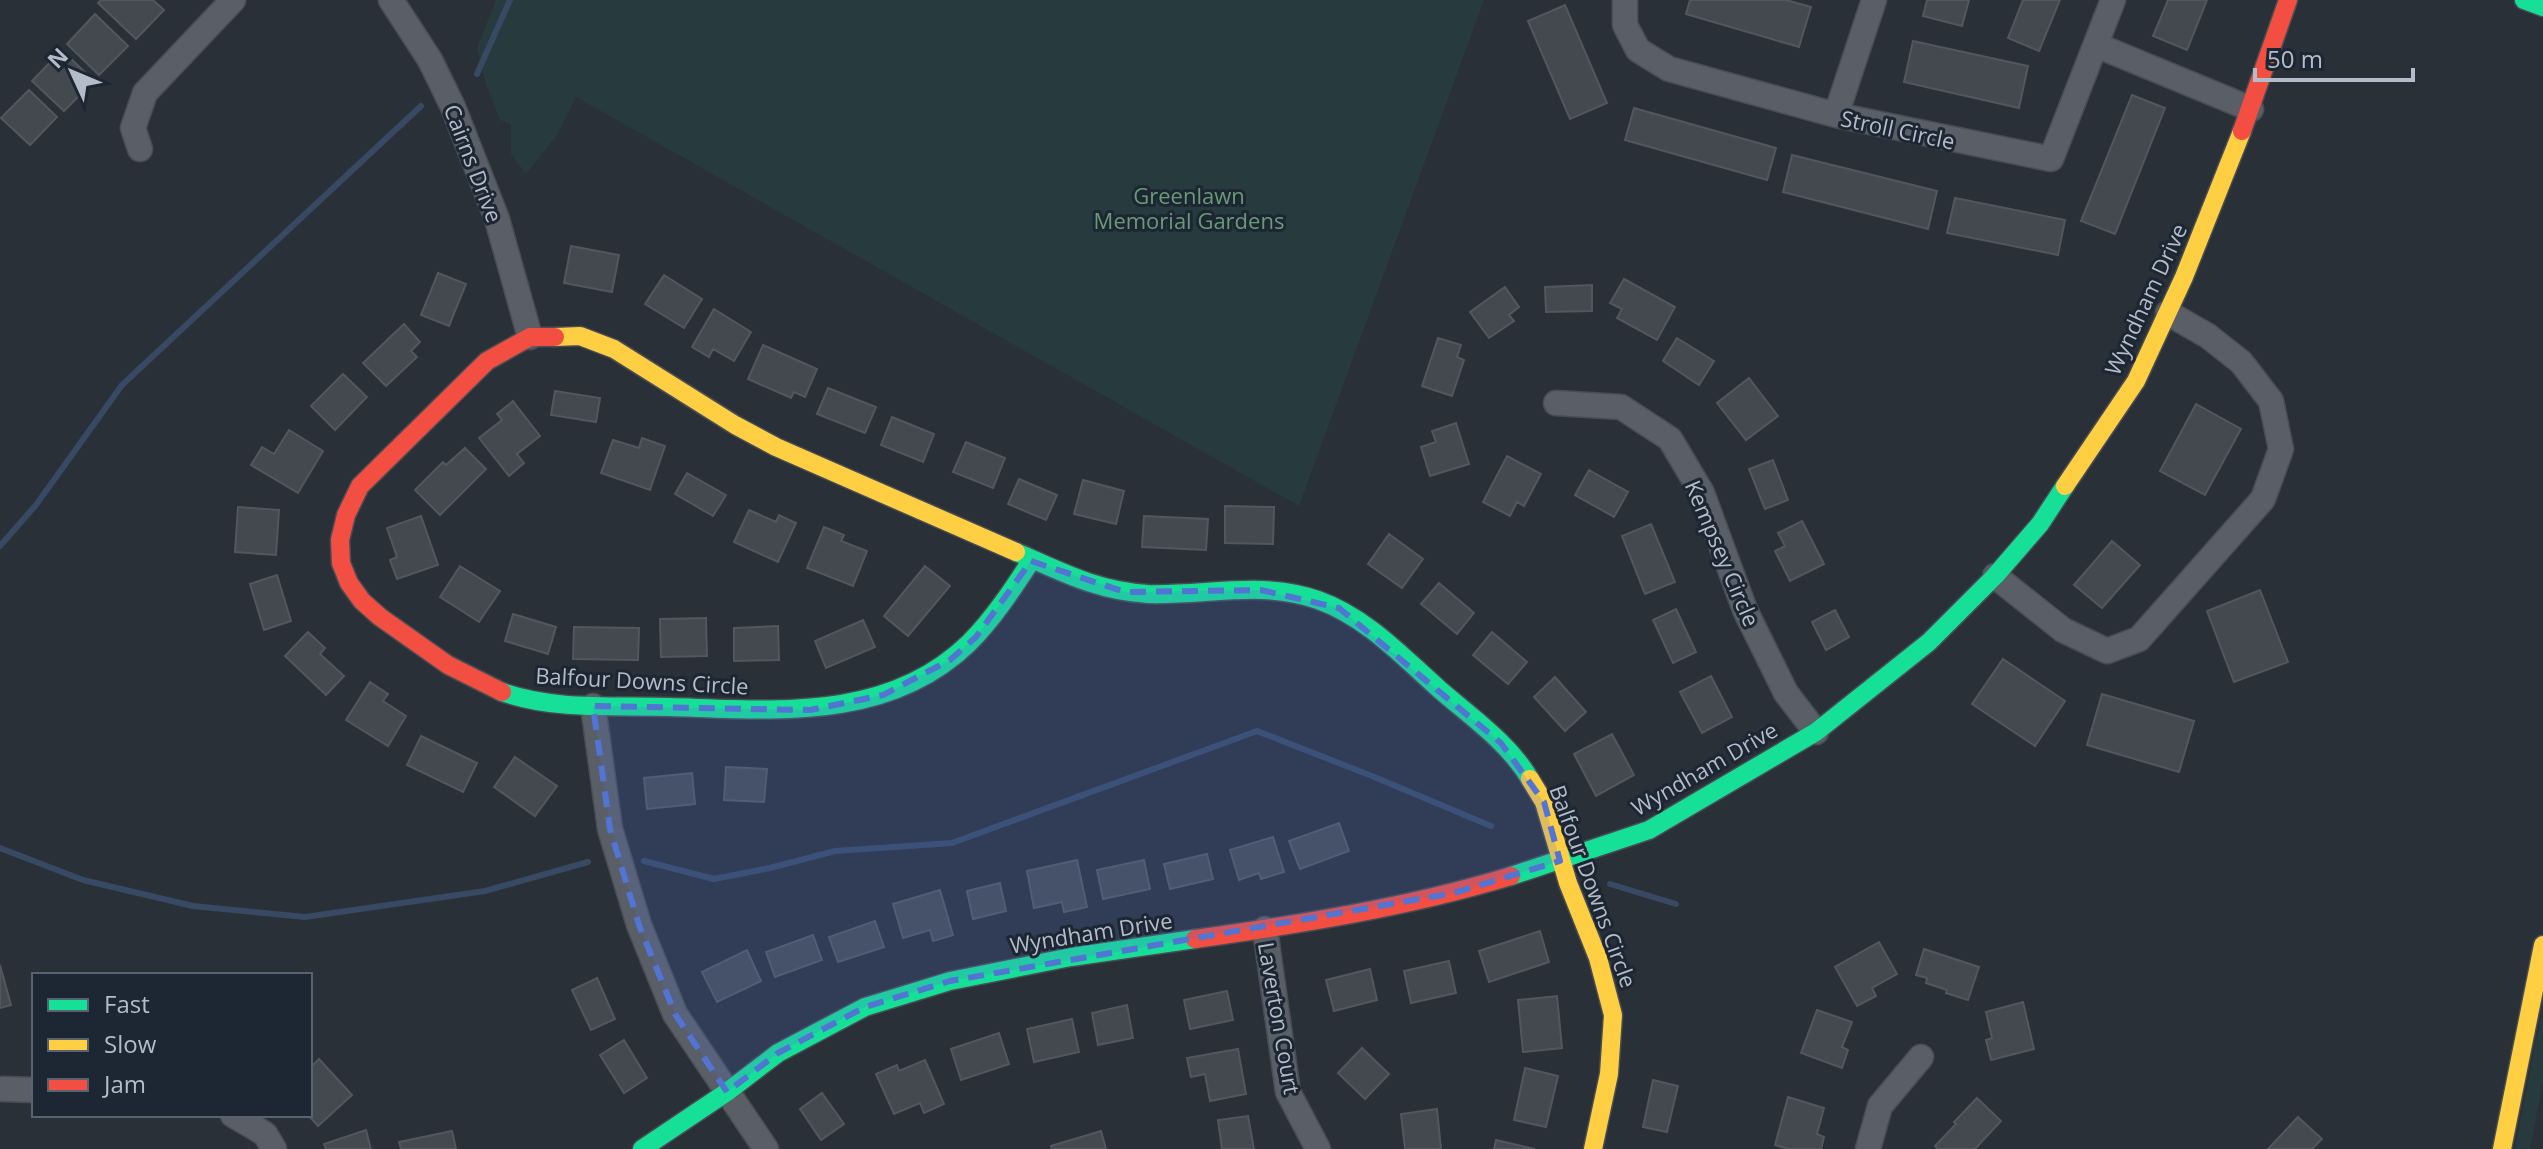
<svg xmlns="http://www.w3.org/2000/svg" width="2543" height="1149" viewBox="0 0 2543 1149" font-family="'Open Sans',sans-serif">
	<style>
		.green { fill: #273a3e }
		.lines { fill: none; stroke-linecap: round; stroke-linejoin: round }
		.stream { stroke: #384963; stroke-width: 6 }
		.building { fill: #444950; stroke: #52575f; stroke-width: 2 }
		.street-casing { stroke: #484c53; stroke-width: 27 }
		.fast-casing { stroke: #484c53; stroke-width: 21 }
		.slow-casing { stroke: #484c53; stroke-width: 21 }
		.jam-casing { stroke: #484c53; stroke-width: 21 }
		.street { stroke: #5a5e66; stroke-width: 24 }
		.fast { stroke: #16e098; stroke-width: 18 }
		.slow { stroke: #ffcf43; stroke-width: 18 }
		.jam { stroke: #f24e42; stroke-width: 18 }
		.marked { fill: #5274d3; fill-opacity: 0.2; stroke: #5274d3; stroke-width: 6; stroke-dasharray: 16 10; stroke-linejoin: round }
		.labels { text-anchor: middle; dominant-baseline: central; stroke-width: 6; stroke-linejoin: round; paint-order: stroke }
		.street-label { font-size: 22px; fill: #b4bcc9; stroke: #1d2633 }
		.park-label { font-size: 22px; fill: #6b9a76; stroke: #1d2633 }
	</style>
	<rect width="100%" height="100%" fill="#2a3038"/>
	<path class="green" d="M496 0H1484L1299 506 576 97 557 135 526 174 511 154V124L500 120 485 81 477 48Z
		M2543 1004V1081L2530 1149H2515Z"/>
	<g class="lines">
		<path class="stream" d="M477 74 510 0
			M0 546 36 505 122 385 421 106
			M0 848 83 880 193 906 305 917 485 891 588 862
			M644 861 714 879 770 868 835 851 952 843 1257 731 1372 776 1491 826
			M1610 884 1676 904"/>
	</g>
	<path class="building" d="M101 0H153L164 10 136 39 98 3Z
		M1690 0H1786L1811 7 1799 47 1686 14Z
		M1927 0H1969L1962 26 1923 16Z
		M2023 0H2060L2039 51 2008 38Z
		M2168 0H2207L2187 50 2153 36Z
		M1565 5 1607 103 1570 119 1528 21Z
		M95 14 128 46 99 75 67 44Z
		M1913 41 2028 66 2019 108 1904 82Z
		M62 50 94 81 64 111 32 81Z
		M29 90 57 117 30 145 1 118Z
		M2132 95 2165 108 2115 234 2081 221Z
		M1634 108 1776 148 1767 180 1625 140Z
		M1792 155 1937 191 1928 229 1783 192Z
		M1955 198 2065 220 2058 255 1947 233Z
		M571 246 619 255 612 292 564 283Z
		M438 273 466 284 449 326 421 315Z
		M664 275 702 299 684 328 645 304Z
		M1624 279 1675 307 1657 340 1617 318 1622 309 1610 303Z
		M1592 285V311L1546 312 1545 287Z
		M1505 287 1519 307 1509 315 1514 321 1489 338 1470 312Z
		M714 309 751 332 734 361 713 349 709 357 692 347Z
		M404 324 420 342 411 351 417 357 386 386 363 363Z
		M1438 338 1461 345 1457 357 1464 360 1452 396 1422 386Z
		M1677 338 1714 361 1699 385 1663 361Z
		M763 345 817 369 805 397 794 392 791 398 748 379Z
		M343 374 367 397 335 430 311 406Z
		M1749 378 1778 416 1746 440 1717 403Z
		M828 388 876 407 865 433 817 414Z
		M555 391 600 398 596 422 551 415Z
		M513 401 540 436 517 454 524 463 509 476 479 438 502 420 497 414Z
		M2196 404 2241 429 2205 495 2160 471Z
		M892 417 934 434 923 462 881 445Z
		M1456 423 1469 464 1430 476 1421 447 1436 442 1432 431Z
		M289 430 323 451 298 493 251 465 262 447 274 454Z
		M642 438 665 446 650 490 601 473 613 440 639 448Z
		M966 442 1005 458 993 488 953 472Z
		M465 448 486 469 440 515 415 490 443 462 446 465Z
		M1507 456 1541 474 1524 506 1517 502 1510 516 1483 502Z
		M1773 460 1788 500 1765 509 1749 469Z
		M1589 470 1628 492 1614 517 1575 495Z
		M687 473 726 495 713 516 675 494Z
		M1019 479 1057 495 1046 520 1008 504Z
		M1083 480 1124 491 1116 524 1074 514Z
		M1225 506 1274 507 1273 544 1225 543Z
		M238 507 279 510 276 555 235 552Z
		M749 510 776 522 779 515 796 523 778 562 734 542Z
		M421 516 438 565 397 579 390 560 397 557 387 528Z
		M1144 516 1208 519 1206 550 1142 547Z
		M1802 521 1824 564 1790 581 1775 551 1785 546 1778 533Z
		M1651 524 1675 582 1645 594 1622 536Z
		M824 527 844 535 841 541 867 551 853 586 807 568Z
		M1389 534 1423 559 1402 588 1368 564Z
		M2112 541 2140 565 2102 608 2074 585Z
		M460 566 500 591 479 622 440 597Z
		M925 566 950 586 908 636 884 616Z
		M277 575 291 621 264 630 250 584Z
		M1439 583 1474 613 1457 634 1421 604Z
		M2260 590 2288 662 2234 682 2207 611Z
		M1676 609 1696 652 1673 663 1653 620Z
		M1835 610 1849 637 1826 650 1812 622Z
		M513 614 556 627 548 654 505 641Z
		M706 618 707 656 661 657 660 619Z
		M863 620 875 647 826 668 815 641Z
		M778 626 779 660 734 661V628Z
		M574 627 639 628 638 660 573 659Z
		M308 632 325 648 320 654 344 676 326 695 285 656Z
		M1492 632 1527 662 1508 684 1473 655Z
		M2003 659 2065 701 2035 746 1972 704Z
		M1711 676 1732 717 1702 733 1680 692Z
		M1555 677 1586 712 1565 731 1534 697Z
		M370 682 388 694 383 701 406 716 388 746 346 720Z
		M2102 694 2194 721 2179 772 2087 745Z
		M1612 734 1634 775 1596 796 1574 754Z
		M421 736 477 763 463 792 407 765Z
		M515 757 557 786 535 816 494 787Z
		M726 767 767 769 764 802 724 800Z
		M692 773 695 804 647 809 644 778Z
		M1339 823 1349 851 1300 869 1289 841Z
		M1273 837 1284 872 1261 879 1259 873 1239 880 1230 850Z
		M1207 854 1213 879 1170 889 1164 864Z
		M1077 860 1087 907 1064 912 1062 902 1034 908 1027 871Z
		M1144 860 1150 889 1103 899 1097 870Z
		M1000 883 1006 911 973 919 967 891Z
		M940 890 953 935 933 941 930 930 903 938 893 904Z
		M875 921 884 947 838 962 829 937Z
		M1540 931 1549 962 1489 982 1479 951Z
		M813 935 822 960 775 977 766 952Z
		M1879 942 1897 974 1872 988 1876 996 1857 1006 1835 967Z
		M1924 949 1979 967 1968 1000 1946 993 1947 990 1926 983 1927 978 1916 975Z
		M747 950 761 981 717 1002 702 972Z
		M1449 961 1456 993 1411 1003 1404 971Z
		M0 965 11 1005 0 1008Z
		M1370 969 1377 1000 1334 1011 1326 980Z
		M597 978 615 1019 591 1030 572 990Z
		M1227 991 1233 1020 1190 1029 1184 1000Z
		M1557 996 1562 1048 1523 1052 1518 1000Z
		M2023 1002 2034 1049 1991 1060 1986 1040 1992 1038 1986 1012Z
		M1127 1005 1133 1038 1098 1045 1092 1013Z
		M1817 1010 1852 1022 1842 1047 1848 1050 1842 1068 1801 1053Z
		M1072 1019 1079 1052 1034 1062 1027 1029Z
		M999 1033 1009 1064 961 1080 951 1049Z
		M624 1040 647 1078 624 1093 600 1055Z
		M1362 1048 1389 1074 1365 1099 1338 1073Z
		M1238 1049 1246 1094 1210 1101 1205 1074 1191 1077 1187 1058Z
		M319 1059 352 1095 318 1126 308 1115 310 1068Z
		M925 1060 944 1104 924 1113 920 1103 894 1114 876 1074 897 1065 899 1071Z
		M1525 1068 1558 1076 1546 1127 1514 1120Z
		M1653 1080 1678 1086 1667 1132 1643 1127Z
		M822 1093 844 1124 821 1140 800 1109Z
		M1788 1097 1824 1108 1817 1134 1824 1137 1821 1149H1789L1775 1145Z
		M1977 1098 2001 1121 1975 1149H1938L1935 1146 1956 1124 1954 1122Z
		M1437 1109 1441 1149H1405L1401 1114Z
		M1248 1116 1254 1149H1222L1218 1120Z
		M2298 1117 2322 1139 2312 1149H2268Z
		M366 1130 371 1149H326L324 1144Z
		M452 1131 456 1149H401L399 1142Z
		M1101 1131 1106 1149H1052L1051 1146Z
		M1496 1140 1535 1149H1494Z"/>
	<g class="lines">
		<defs>
			<path id="street" d="M391 0 430 60 453 107 497 219 530 337
				M1625 0V25L1638 50 1669 69 1836 115 2051 159 2113 0
				M2096 45 2251 109
				M1836 115 1874 0
				M140 149 133 128 145 93 233 0
				M1556 403 1621 407 1670 439 1702 493 1745 610 1786 693 1816 732
				M1995 576 2063 630 2107 651 2139 639 2263 499 2281 449 2271 401 2241 362 2208 336 2168 313
				M593 706 610 829 639 925 675 1014 766 1149
				M1265 929 1288 1092 1318 1149
				M2 1089 34 1090
				M233 1115 265 1134 274 1149
				M1868 1149 1880 1106 1921 1057"/>
			<path id="fast" d="M2524 0 2543 7
				M1016 552C1062 572 1097 591 1148 594 1205 596 1263 580 1318 600 1366 617 1402 656 1439 689 1470 716 1509 743 1530 779
				M502 692C556 711 615 705 670 707 774 710 888 722 969 643 993 619 1012 590 1031 561
				M1511 876 1649 830 1816 732 1929 642 1995 576 2040 524 2065 486
				M642 1149 727 1092 778 1053 865 1007 950 981 1071 957 1195 939"/>
			<path id="slow" d="M555 337 580 336 614 349 735 425 776 447 1016 552
				M2065 486 2136 381 2184 277 2242 131
				M1530 779 1544 802 1568 883 1598 958 1613 1015 1609 1074 1593 1149
				M2502 1149 2543 945"/>
			<path id="jam" d="M2242 131 2288 0
				M502 692 448 665 380 617 362 601 349 583 341 563 340 540 346 515 360 486 487 361 530 337H555
				M1195 939C1301 924 1409 907 1511 876"/>
		</defs>
		<use href="#street" class="street-casing"/>
		<use href="#fast" class="fast-casing"/>
		<use href="#slow" class="slow-casing"/>
		<use href="#jam" class="jam-casing"/>
		<use href="#street" class="street"/>
		<use href="#fast" class="fast"/>
		<use href="#slow" class="slow"/>
		<use href="#jam" class="jam"/>
	</g>
	<path class="marked" d="M1031 561 1125 592 1261 590 1339 608 1501 743 1544 802 1560 861 1454 893 950 981 865 1007 778 1053 727 1092 675 1014 639 925 610 829 593 706 810 710 883 695 950 660 976 637Z"/>
	<g class="labels">
		<g class="street-label">
			<text transform="translate(1898 129) rotate(12)">Stroll Circle</text>
			<text transform="translate(474 163) rotate(69)">Cairns Drive</text>
			<text transform="translate(2145 299) rotate(-65)">Wyndham Drive</text>
			<text transform="translate(1723 553) rotate(67)">Kempsey Circle</text>
			<text transform="translate(642 680) rotate(3)">Balfour Downs Circle</text>
			<text transform="translate(1704 768) rotate(-30)">Wyndham Drive</text>
			<text transform="translate(1594 886) rotate(70)">Balfour Downs Circle</text>
			<text transform="translate(1091 932) rotate(-9)">Wyndham Drive</text>
			<text transform="translate(1280 1018) rotate(80)">Laverton Court</text>
		</g>
		<g class="park-label">
			<text x="1189" y="195">Greenlawn<tspan x="1189" dy="25">Memorial Gardens</tspan></text>
		</g>
	</g>
	<rect x="32" y="973" width="280" height="144" fill="#1d2633" stroke="#59626f" stroke-width="2"/>
	<rect x="48" y="999" width="40" height="12" fill="#16e098" stroke="#59626f" stroke-width="2"/>
	<text x="104" y="1013" font-size="24" fill="#b4bcc9">Fast</text>
	<rect x="48" y="1039" width="40" height="12" fill="#ffcf43" stroke="#59626f" stroke-width="2"/>
	<text x="104" y="1053" font-size="24" fill="#b4bcc9">Slow</text>
	<rect x="48" y="1079" width="40" height="12" fill="#f24e42" stroke="#59626f" stroke-width="2"/>
	<text x="104" y="1093" font-size="24" fill="#b4bcc9">Jam</text>
	<g transform="translate(72 72) rotate(314)" stroke="#1d2633" stroke-width="6" paint-order="stroke">
	<path d="M0-6L14 30L0 20L-14 30Z" fill="#b4bcc9"/>
	<text y="-12" font-size="22" font-weight="bold" text-anchor="middle" fill="#b4bcc9">N</text>
	</g>
	<path d="M2255 68v12h158v-12" fill="none" stroke="#b4bcc9" stroke-width="4"/>
	<text x="2267" y="68" font-size="24" fill="#b4bcc9" stroke="#1d2633" stroke-width="6" paint-order="stroke">50 m</text>
</svg>
